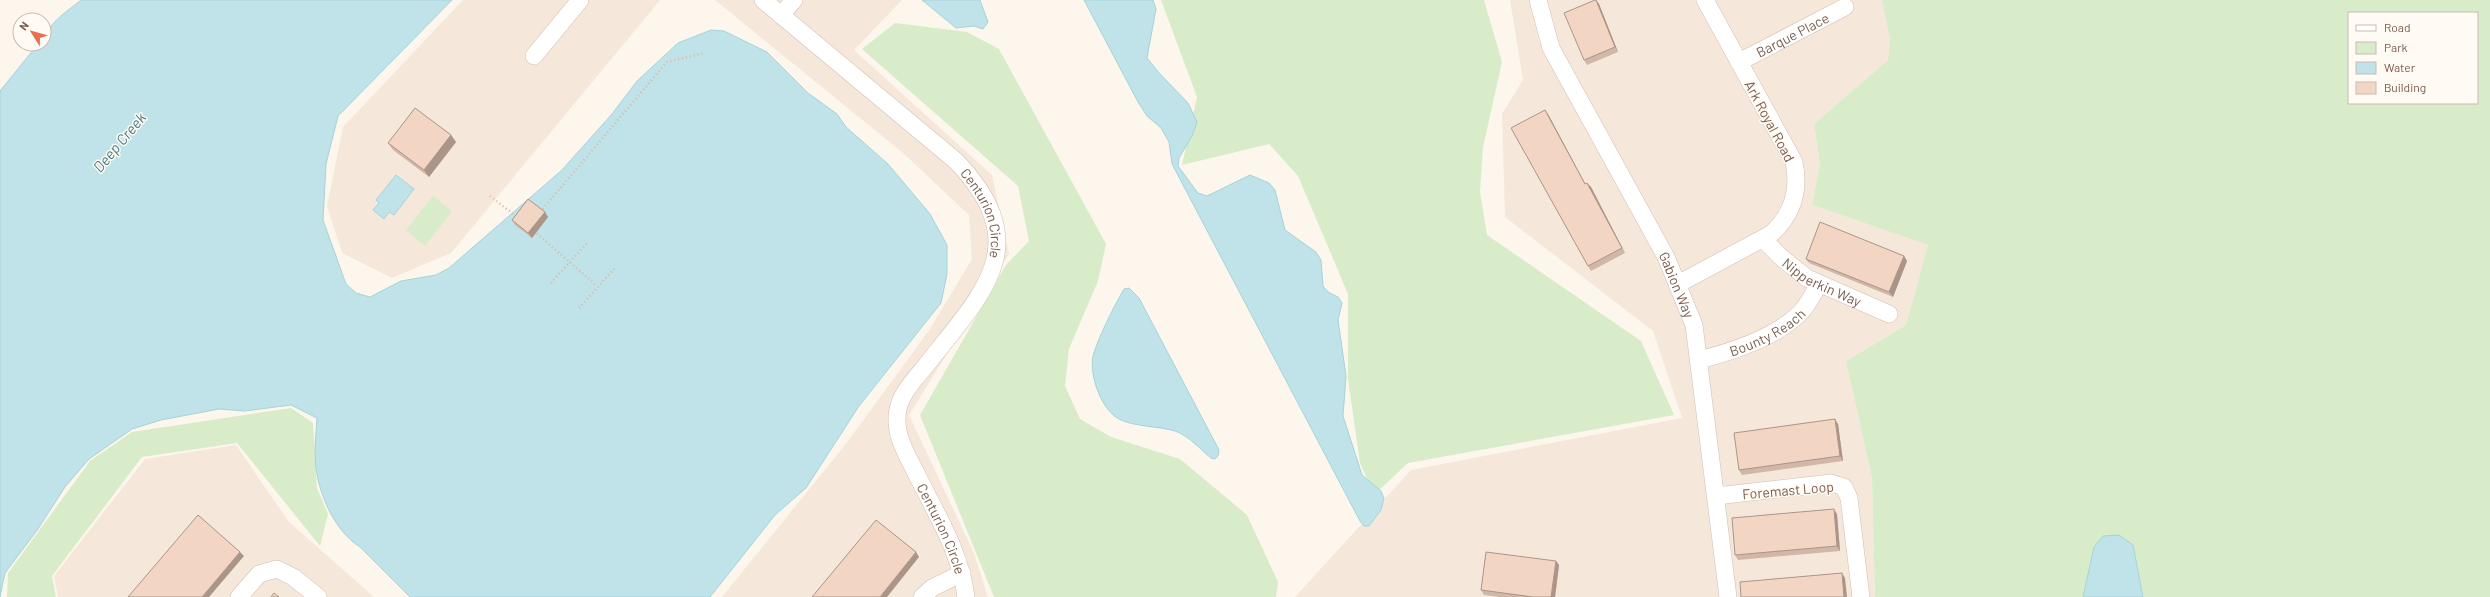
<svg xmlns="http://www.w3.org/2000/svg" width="2490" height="597" viewBox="0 0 2490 597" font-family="Barlow,sans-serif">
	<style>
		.residential { fill: #f5e8da }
		.green { fill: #d8ecc9; fill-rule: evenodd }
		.water { fill: #bfe3e8; stroke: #a5d3da }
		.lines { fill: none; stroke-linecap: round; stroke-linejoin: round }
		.minor-casing { stroke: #d1beb0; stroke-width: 18 }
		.path { stroke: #d9b8a5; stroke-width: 2.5; stroke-dasharray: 1 3; stroke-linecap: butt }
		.minor { stroke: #fff; stroke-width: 17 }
		.wall { fill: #d1b7a8 }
		.shaded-wall { fill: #aa9588 }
		.building { fill: #f3d5c3; stroke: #aa9588 }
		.labels { text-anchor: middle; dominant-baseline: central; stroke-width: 3; stroke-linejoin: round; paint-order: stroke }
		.street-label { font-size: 14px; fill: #7a5c4d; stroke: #fffaf3 }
		.water-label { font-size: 15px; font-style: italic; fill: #437c86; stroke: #fffaf3 }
	</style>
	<rect width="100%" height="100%" fill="#fdf6ec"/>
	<path class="residential" d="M463 0H660L451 253 392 278 342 253 327 206 343 127Z
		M715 0H902L854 50 992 175 1009 254 909 415 974 553 988 597H722L845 445 930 329 972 259 969 215 903 153Z
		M1510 0H1882L1890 40 1888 60 1814 124 1820 164 1812 205 1928 245 1906 325 1846 361 1872 478 1875 597H1295L1411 470 1682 418 1653 331 1505 217 1502 114 1523 80Z
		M236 445 289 522 374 597H58L54 576 145 459Z"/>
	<path class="green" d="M1161 0H1484L1502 62 1483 147 1480 192 1487 235 1641 341 1674 415 1408 463 1374 495 1360 463 1348 379V294L1298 176 1269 144 1182 165 1197 97Z
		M1882 0H2490V597H2143L2133 545 2089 577 2083 597H1875L1872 478 1846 361 1906 325 1928 245 1812 205 1820 164 1814 124 1888 60 1890 40ZM2349 13H2477V103H2349Z
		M895 23 967 32 999 49 1106 244 1098 281 1069 349 1065 386 1080 419 1111 437 1180 459 1247 515 1278 582 1276 597H994L920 415 1006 265 1029 241 1018 186 862 49Z
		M433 196 452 211 425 246 406 230Z
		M291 408 313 423 317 488 328 514 320 546 237 443 142 457 52 576 56 597H7L8 573 90 461 132 432Z"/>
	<path class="water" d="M81 0H452L338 116 326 164 323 220 346 284 356 293 370 297 401 281 436 275 449 268 562 170 612 114 637 81 678 43 711 30 724 31 767 52 808 93 837 114 846 127 888 164 930 214 947 245V274L941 303 859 406 806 488 775 515 710 597H410L360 547C335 531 320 497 316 468 314 452 316 434 317 418L291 405 245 411 219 409 161 420 132 429 89 459 65 487 38 529 5 573 0 597V91L38 44H44C44 25 68 11 81 0Z
		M922 0H980L988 22 983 29 974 26 956 28Z
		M1084 0H1153L1156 9 1147 58 1160 74 1188 103 1197 122 1192 136 1179 158 1178 166 1198 193 1207 196 1250 175 1269 183 1275 190 1285 230 1316 252 1321 260 1323 286 1328 292 1338 297 1342 303 1338 320 1346 376 1343 416 1362 475 1381 491 1384 498 1381 510 1369 526H1364L1360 521 1172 164 1169 142 1161 128 1147 116 1138 102Z
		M396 175 414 189 394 215 389 212 384 219 373 210 379 203 376 200Z
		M1129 288 1139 298 1219 450 1218 456 1215 459 1211 458C1201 450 1188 435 1175 431 1158 426 1137 427 1121 420 1102 412 1089 376 1093 356 1097 340 1115 304 1124 289Z
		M2119 535 2133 545 2143 597H2083L2094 547 2103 536Z"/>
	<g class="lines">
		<defs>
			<g id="minor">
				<path id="s1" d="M763 0 956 161C1038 247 981 294 924 368 912 382 897 398 897 418 896 439 909 458 918 477 937 515 961 554 966 597"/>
				<path id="s2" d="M1538 0 1551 48 1666 257 1694 325 1728 597"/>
				<path d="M781 15 794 0"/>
				<path d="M534 56 580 0"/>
				<path id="s3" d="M1739 62 1845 7"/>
				<path id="s4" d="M1763 239 1782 258 1807 278 1889 314"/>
				<path d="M1678 284 1771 234C1792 215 1800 191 1794 162L1705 0"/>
				<path id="s5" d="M1699 360C1731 352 1776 337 1800 313 1808 305 1813 294 1819 284"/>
				<path d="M1716 496 1831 483 1844 487 1849 498 1861 597"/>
				<path d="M239 597 259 574 277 569 293 577 318 597"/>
				<path d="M922 597 932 588 962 573"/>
			</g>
		</defs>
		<use href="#minor" class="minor-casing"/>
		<path class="path" d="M490 196 517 217
			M540 212 667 62 704 53
			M534 231 597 286
			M551 283 588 242
			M579 308 616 267"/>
		<use href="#minor" class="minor"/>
	</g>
	<path class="wall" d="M1596 0 1599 4 1618 52 1587 65 1584 60Z
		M1548 114 1585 184 1591 187 1625 253 1591 271 1588 266Z
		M451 135 456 142 429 177 393 150 388 143Z
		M548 217 532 238 515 225 512 220Z
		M1904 256 1907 261 1893 297 1809 263 1806 259Z
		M1838 424 1843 461 1742 475 1739 470Z
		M1837 514 1840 551 1738 560 1735 555Z
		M1556 561 1559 565 1555 597H1499L1484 595 1481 590Z"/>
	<path class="shaded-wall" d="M1596 0 1599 4 1618 52 1615 47Z
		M1545 110 1548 114 1588 189 1585 184Z
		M451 135 456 142 429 177 424 170Z
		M1587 183 1591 187 1625 253 1622 248Z
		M545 212 548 217 532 238 528 233Z
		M1904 256 1907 261 1893 297 1889 292Z
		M1835 419 1838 424 1843 461 1840 456Z
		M1834 509 1837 514 1840 551 1837 546Z
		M240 552 244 556 209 597H202Z
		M916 552 919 557 887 597H880Z
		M1556 561 1559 565 1555 597H1551Z
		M1842 573 1845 578 1847 597H1844Z"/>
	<path class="building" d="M1595 0H1596L1615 47 1584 60 1564 13Z
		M415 108 451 135 424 170 388 143Z
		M1545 110 1585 184 1587 183 1622 248 1588 266 1511 128Z
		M528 199 545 212 528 233 512 220Z
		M1820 222 1904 256 1889 292 1806 259Z
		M1835 419 1840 456 1739 470 1734 433Z
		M1834 509 1837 546 1735 555 1732 518Z
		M198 515 240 552 202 597H128Z
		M876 520 916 552 880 597H812Z
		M1486 552 1556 561 1551 597H1533L1481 590Z
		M1842 573 1844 597H1741L1740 582Z
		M274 593 279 597H271Z"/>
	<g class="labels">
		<g class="street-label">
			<text stroke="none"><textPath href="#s3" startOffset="60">Barque Place</textPath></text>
			<text transform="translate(1770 121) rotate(62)">Ark Royal Road</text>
			<text stroke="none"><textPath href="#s1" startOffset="312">Centurion Circle</textPath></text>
			<text stroke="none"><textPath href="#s4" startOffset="74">Nipperkin Way</textPath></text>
			<text stroke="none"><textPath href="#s2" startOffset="318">Gabion Way</textPath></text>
			<text stroke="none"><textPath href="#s5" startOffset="74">Bounty Reach</textPath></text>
			<text transform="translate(1788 490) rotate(-5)">Foremast Loop</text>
			<text stroke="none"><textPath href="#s1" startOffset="671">Centurion Circle</textPath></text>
		</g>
		<g class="water-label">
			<text transform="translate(119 142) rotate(-50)">Deep Creek</text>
		</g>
	</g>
	<rect x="2348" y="12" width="130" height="92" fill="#fffaf3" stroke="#cabbb1"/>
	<rect x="2356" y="25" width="20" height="6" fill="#ffffff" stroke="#cabbb1"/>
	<text x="2384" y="32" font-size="12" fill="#7a5c4d">Road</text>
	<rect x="2356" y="42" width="20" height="12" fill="#d8ecc9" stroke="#cabbb1"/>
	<text x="2384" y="52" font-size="12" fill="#7a5c4d">Park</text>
	<rect x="2356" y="62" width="20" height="12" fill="#bfe3e8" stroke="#cabbb1"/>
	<text x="2384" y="72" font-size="12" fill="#7a5c4d">Water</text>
	<rect x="2356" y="82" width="20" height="12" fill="#f3d5c3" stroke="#cabbb1"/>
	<text x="2384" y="92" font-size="12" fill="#7a5c4d">Building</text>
	<g transform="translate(32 32) rotate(307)"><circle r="19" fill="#fffaf3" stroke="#cabbb1"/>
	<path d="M0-3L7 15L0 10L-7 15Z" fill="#e76f51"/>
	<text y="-6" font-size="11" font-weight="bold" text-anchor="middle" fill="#7a5c4d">N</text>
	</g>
</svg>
